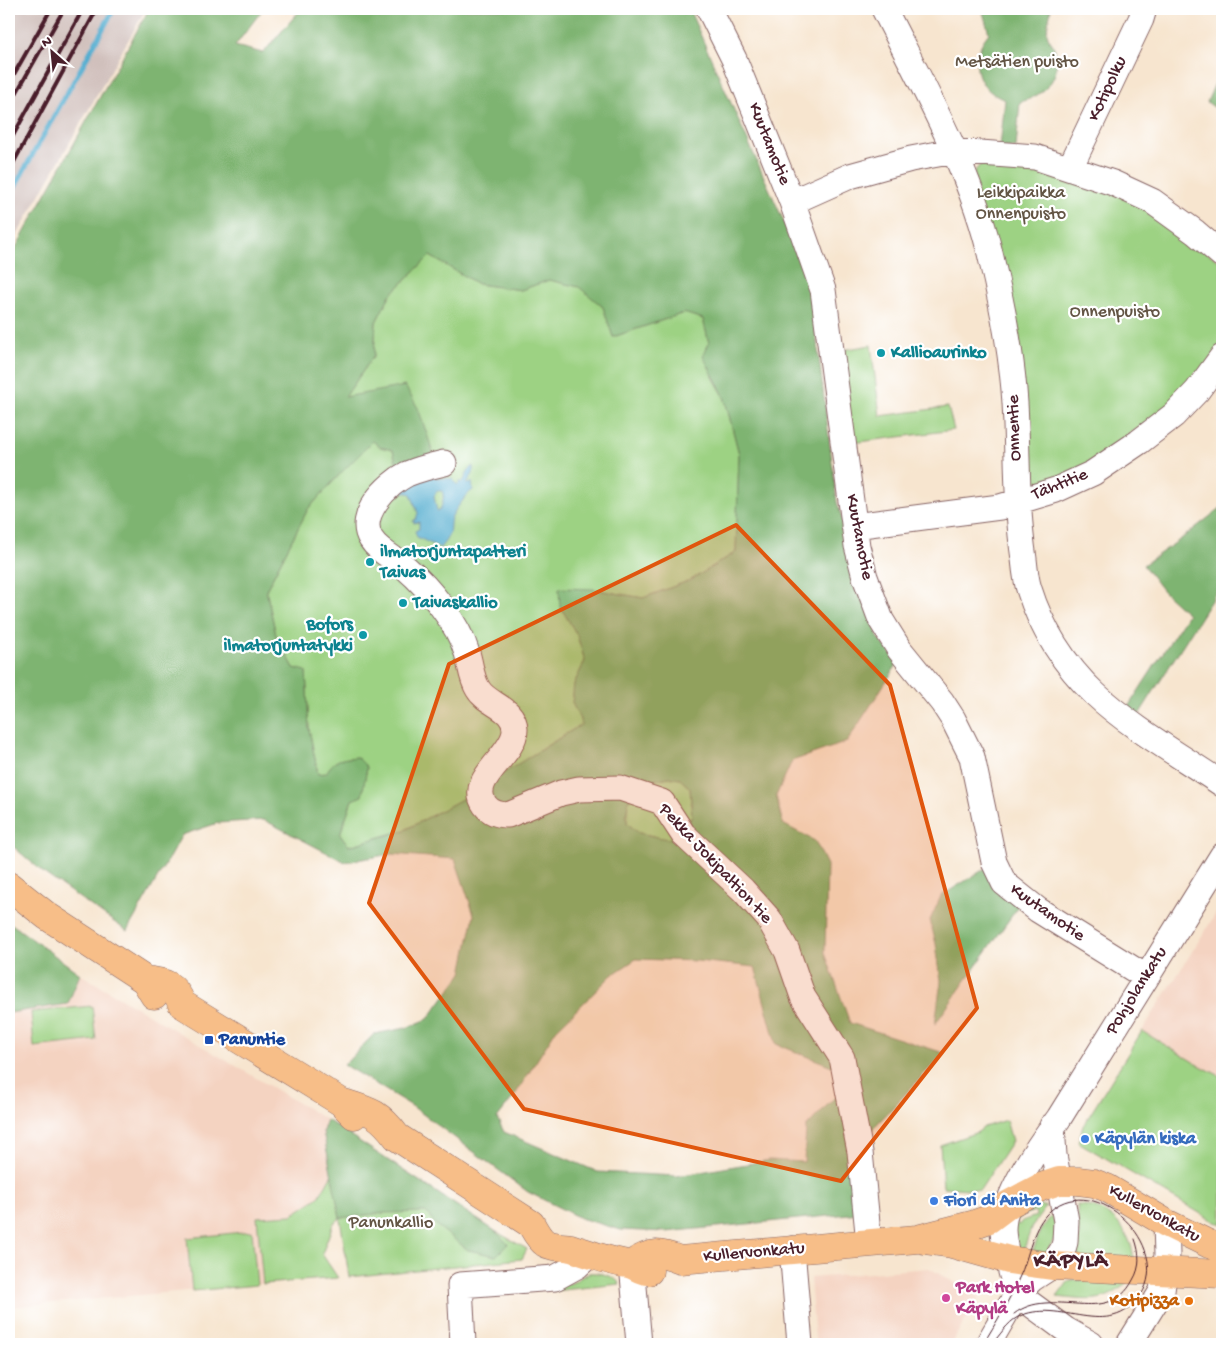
<svg xmlns="http://www.w3.org/2000/svg" width="1231" height="1353" viewBox="0 0 1231 1353" font-family="'Gochi Hand',sans-serif">
	<style>
		.built { fill: #f4d3c1 }
		.industrial { fill: #d0c0bc }
		.green { fill: #9dd283; stroke: #747857; fill-rule: evenodd }
		.forest { fill: #7eb471; stroke: #646a4e; fill-rule: evenodd }
		.water { fill: #51accf; stroke: #4e667d; fill-rule: evenodd }
		.lines { fill: none; stroke-linecap: round; stroke-linejoin: round }
		.stream { stroke: #51accf; stroke-width: 5 }
		.minor-casing { stroke: #876464; stroke-width: 27 }
		.major-casing { stroke: #876464; stroke-width: 29 }
		.minor { stroke: #fff; stroke-width: 25 }
		.major { stroke: #f7be88; stroke-width: 28 }
		.tram { stroke: #4a1f2b; stroke-width: 1 }
		.rail { stroke: #4a1f2b; stroke-width: 4 }
		.marked { fill: #e0560e; fill-opacity: 0.2; stroke: #e0560e; stroke-width: 4; stroke-linejoin: round }
		.culture-dot { fill: #0f9aa8; stroke: #fff; stroke-width: 2 }
		.transit-dot { fill: #1a4fb4; stroke: #fff; stroke-width: 2 }
		.shop-dot { fill: #3f7fe0; stroke: #fff; stroke-width: 2 }
		.hotel-dot { fill: #d1479c; stroke: #fff; stroke-width: 2 }
		.food-dot { fill: #e8710a; stroke: #fff; stroke-width: 2 }
		.labels { text-anchor: middle; dominant-baseline: central; stroke-width: 4.5; stroke-linejoin: round; paint-order: stroke }
		.park-label { font-size: 18px; fill: #635545; stroke: #fff }
		.street-label { font-size: 18px; fill: #4a1f2b; stroke: #fff }
		.culture-label { font-size: 18px; font-weight: bold; fill: #0d838f; stroke: #fff; text-anchor: start }
		.transit-label { font-size: 18px; font-weight: bold; fill: #164399; stroke: #fff; text-anchor: start }
		.shop-label { font-size: 18px; font-weight: bold; fill: #366cbe; stroke: #fff; text-anchor: start }
		.hotel-label { font-size: 18px; font-weight: bold; fill: #b23c85; stroke: #fff; text-anchor: start }
		.food-label { font-size: 18px; font-weight: bold; fill: #c56008; stroke: #fff; text-anchor: end }
		.district-label { font-size: 22px; font-weight: bold; letter-spacing: 1px; fill: #4a1f2b; stroke: #fff }
	</style>
	<rect width="100%" height="100%" fill="#fff"/>
	<filter id="ink" filterUnits="userSpaceOnUse"><feTurbulence type="fractalNoise" baseFrequency=".02" numOctaves="2"/><feDisplacementMap in="SourceGraphic" scale="10" xChannelSelector="R" yChannelSelector="G"/><feConvolveMatrix kernelMatrix="1 2 1 2 8 2 1 2 1" color-interpolation-filters="sRGB"/></filter>
	<filter id="wash" filterUnits="userSpaceOnUse"><feTurbulence type="fractalNoise" baseFrequency=".0096" numOctaves="4" result="noise"/><feDisplacementMap in="SourceGraphic" scale="20" xChannelSelector="R" yChannelSelector="G"/><feGaussianBlur stdDeviation="1.12" result="paint"/><feColorMatrix in="noise" values="0 0 0 0 0 0 0 0 0 0 0 0 0 0 0 0 0 1.4 0 .05"/><feComposite in="paint" operator="in"/></filter>
	<g filter="url(#wash)">
		<rect width="100%" height="100%" fill="#f7e5cf"/>
		<path class="built" d="M1222 904V1077L1195 1063 1142 1031Z
			M80 974 327 1120 323 1131 332 1174 319 1197 292 1215 257 1217 263 1284 9 1307V1013L68 1004Z
			M929 1268 979 1297 951 1344H816L815 1339 810 1278Z"/>
		<path class="industrial" d="M9 9H146L9 249Z"/>
		<path class="green" d="M980 165 1023 166 1126 195 1222 263V343L1186 394 1078 471 1040 483 1034 481 1028 475 974 172Z
			M430 256 478 284 521 290 549 280 580 287 603 307 613 337 684 313 703 319 709 343 713 377 724 396 739 454 736 552 691 580 643 598 592 589 560 606 577 635 585 661 574 684 582 724 462 799 405 830 349 846 340 834 352 800 365 778 367 767 357 757C341 759 335 759 326 773L318 774 309 729 306 672 294 668 276 635 266 590 308 509 340 474 373 441 380 447 393 450 396 462 390 478 409 466 345 397 374 355 376 322 390 295Z
			M871 345 880 416 948 407 954 430 851 443 837 351Z
			M669 777 680 779 690 788 692 816 683 834 667 839 639 833 627 823C626 806 628 800 636 784Z
			M92 1006 96 1040 34 1047 31 1012Z
			M1142 1031 1195 1063 1222 1077V1224L1215 1222 1078 1142 1083 1126Z
			M327 1120 495 1231 527 1249 522 1259 349 1277 340 1218 333 1224 322 1254 338 1278 263 1284 257 1217 292 1215 319 1197 332 1174 323 1131Z
			M1006 1120 1012 1141 980 1190 943 1187 940 1145 978 1132 984 1127Z
			M1038 1204 1046 1207 1032 1226 1023 1252C1000 1239 1012 1204 1038 1204ZM1035 1211 1036 1216 1022 1221 1019 1225 1015 1222 1023 1215Z
			M1077 1205C1108 1205 1131 1229 1134 1260L1073 1257 1079 1236Z
			M1052 1215 1057 1235 1046 1252 1032 1254 1040 1231Z
			M252 1231 257 1285 192 1291 187 1238Z
			M588 1273C598 1272 614 1275 620 1284L553 1291 552 1286 572 1283Z
			M1075 1280 1128 1281C1107 1305 1085 1300 1057 1297L1068 1282Z"/>
		<path class="forest" d="M149 9H263L235 46 263 53 301 9H689L809 278 837 502 878 637 898 663 847 742 792 761 776 796 783 824 815 841 827 865 825 953 850 1023 944 1053 864 1138 852 1074 776 1044 755 967 697 961 636 959 612 975 556 1030 515 1095 497 1118 504 1132 598 1172 677 1176 770 1160 804 1162 806 1127 842 1090 859 1213 666 1232 621 1230 580 1218 528 1192 412 1106 344 1065 374 1034 406 1028 428 1019 462 973 474 915 455 859 391 854 345 862 264 820 218 823 182 835 127 931 45 874 9 843V260ZM430 256 478 284 521 290 549 280 579 287 603 307 613 337 684 313 703 319 709 343 703 356 724 396 739 454 736 552 691 580 643 598 592 589 559 588 560 606 577 635 585 661 574 684 572 703 582 724 462 799 405 830 349 846 340 834 352 800 362 796 367 767 357 757C341 759 335 758 326 773L318 774 309 729 306 671 294 668 276 635 266 590 308 509 340 474 373 441 380 447 393 450 396 462 390 479 434 455 418 408 405 386 345 397 374 355 376 322 390 295ZM669 777 680 779 690 788 692 816 683 834 667 839 639 833 627 823C626 806 628 799 636 784Z
			M982 9H1051C1050 16 1047 25 1047 32 1047 38 1053 44 1055 50 1063 76 1045 96 1020 102L1016 148 1000 147 1005 100C974 88 968 58 989 33Z
			M1222 67V113L1207 102Z
			M1222 507V583L1135 721 1124 713 1188 614 1163 591 1143 565 1181 539Z
			M986 868 1018 907 935 1024 941 981 936 944 930 920 941 896Z
			M9 922 80 974 68 1004 9 1013Z
			M327 1120 495 1231 508 1244 496 1256 468 1250 436 1225 426 1212 384 1213 340 1218 323 1131Z"/>
		<path class="water" d="M473 466V474L467 483 470 484 472 481 473 490C468 492 453 513 451 518 449 524 451 533 447 538 446 541 442 545 440 548L417 537 415 531 419 529V522L414 523 413 521 416 519 418 513 411 494 401 491 423 474 439 478 453 479 454 482 458 485 460 481 462 483C466 478 467 469 473 466ZM437 491H442C445 497 442 506 439 511H437L434 496Z"/>
		<g class="lines">
			<path class="stream" d="M9 197 114 9"/>
		</g>
	</g>
	<g filter="url(#ink)">
		<g class="lines">
			<defs>
				<path id="minor" d="M709 9 734 59 792 202 823 290 857 546 865 577 881 620 899 649 942 702 953 719 972 757 994 862 1004 883 1038 910 1146 977
					M884 9C924 89 973 174 992 262 1003 308 1012 356 1015 403 1018 455 1016 507 1024 559 1025 569 1026 580 1029 589 1041 628 1065 666 1095 694 1130 727 1181 756 1222 784
					M1070 168 1141 19 1144 9
					M792 202 850 176 911 159 954 151 1035 157 1113 183 1152 201 1195 232 1222 255
					M444 463C431 466 419 469 407 474 387 484 356 516 371 539 379 552 395 558 406 568 429 588 458 623 467 653 471 665 471 678 478 689 487 705 514 707 515 729 516 755 466 779 485 805 491 813 499 815 508 815L561 793 579 789 620 788 662 802 683 834 743 890 769 919 787 951 803 997 842 1058 860 1152 869 1243
					M854 526 1000 507 1056 490 1093 473 1139 442 1174 415 1197 391 1222 357
					M792 1249 800 1344
					M632 1264 639 1344
					M1017 1294C1012 1274 1004 1251 1003 1230 1003 1196 1039 1145 1059 1118L1222 856
					M1017 1294 1066 1330 1091 1344
					M463 1344 460 1285 555 1278 577 1266 589 1255
					M988 1344 1017 1294 1032 1279 1052 1266 1063 1249 1065 1242 1066 1221 1054 1155 1052 1126
					M1129 1344 1162 1291 1167 1255 1166 1223"/>
				<path id="major" d="M9 886 47 916 145 980 154 995
					M145 980C165 982 174 984 182 1004L341 1102 354 1115
					M341 1102C370 1111 378 1112 397 1137L531 1224C535 1231 539 1239 545 1243 554 1248 562 1246 571 1248 590 1254 608 1261 628 1264 636 1265 641 1272 649 1271
					M924 1240 952 1244 1009 1260 1052 1266 1222 1274
					M632 1264C650 1251 659 1252 680 1260L917 1239 975 1224 989 1219 1009 1204 1041 1187 1059 1181H1078L1094 1183 1107 1188 1166 1223 1209 1244 1222 1248"/>
			</defs>
			<use href="#minor" class="minor-casing"/>
			<use href="#major" class="major-casing"/>
			<use href="#minor" class="minor"/>
			<use href="#major" class="major"/>
			<path class="tram" d="M1014 1314C1052 1284 1108 1329 1133 1280 1141 1267 1140 1253 1135 1239
				M983 1344C996 1323 1009 1301 1019 1278 1030 1256 1031 1227 1051 1210 1096 1171 1173 1246 1141 1295 1109 1343 1059 1296 1018 1317 1007 1323 1000 1335 992 1344"/>
			<path class="rail" d="M9 83 51 9
				M9 106 64 9
				M9 143 83 9
				M9 171 97 9"/>
		</g>
	</g>
	<path class="marked" d="M736 525 890 685 977 1008 841 1181 524 1109 369 903 449 664Z"/>
	<g class="culture-dot">
		<circle cx="881" cy="353" r="5"/>
		<circle cx="370" cy="562" r="5"/>
		<circle cx="403" cy="603" r="5"/>
		<circle cx="363" cy="635" r="5"/>
	</g>
	<rect class="transit-dot" x="204" y="1035" width="10" height="10" rx="2.5"/>
	<g class="shop-dot">
		<circle cx="1085" cy="1139" r="5"/>
		<circle cx="934" cy="1201" r="5"/>
	</g>
	<circle class="hotel-dot" cx="946" cy="1298" r="5"/>
	<circle class="food-dot" cx="1189" cy="1301" r="5"/>
	<g class="labels">
		<g class="park-label">
			<text x="1017" y="62">Metsätien puisto</text>
			<text x="1021" y="193">Leikkipaikka<tspan x="1021" dy="21">Onnenpuisto</tspan></text>
			<text x="1115" y="312">Onnenpuisto</text>
			<text x="391" y="1223">Panunkallio</text>
		</g>
		<g class="street-label">
			<text transform="translate(1108 89) rotate(-65)">Kotipolku</text>
			<text transform="translate(769 144) rotate(68)">Kuutamotie</text>
			<text transform="translate(1015 428) rotate(-92)">Onnentie</text>
			<text transform="translate(1060 485) rotate(-22)">Tähtitie</text>
			<text transform="translate(859 537) rotate(79)">Kuutamotie</text>
			<text transform="translate(715 864) rotate(47)">Pekka Jokipaltion tie</text>
			<text transform="translate(1047 913) rotate(35)">Kuutamotie</text>
			<text transform="translate(1137 991) rotate(-58)">Pohjolankatu</text>
			<text transform="translate(1154 1214) rotate(29)">Kullervonkatu</text>
			<text transform="translate(754 1253) rotate(-5)">Kullervonkatu</text>
		</g>
		<g class="culture-label">
			<text x="891" y="353">Kallioaurinko</text>
			<text x="380" y="552">ilmatorjuntapatteri<tspan x="380" dy="21">Taivas</tspan></text>
			<text x="413" y="603">Taivaskallio</text>
			<text x="353" y="625" text-anchor="end">Bofors<tspan x="353" dy="21">ilmatorjuntatykki</tspan></text>
		</g>
		<g class="transit-label">
			<text x="219" y="1040">Panuntie</text>
		</g>
		<g class="shop-label">
			<text x="1095" y="1139">Käpylän kiska</text>
			<text x="944" y="1201">Fiori di Anita</text>
		</g>
		<g class="hotel-label">
			<text x="956" y="1288">Park Hotel<tspan x="956" dy="21">Käpylä</tspan></text>
		</g>
		<g class="food-label">
			<text x="1179" y="1301">Kotipizza</text>
		</g>
		<g class="district-label">
			<text x="1071" y="1262">KÄPYLÄ</text>
		</g>
	</g>
	<rect width="1231" height="1353" fill="none" stroke="#fff" stroke-width="30"/>
	<g transform="translate(52 52) rotate(333)" stroke="#ffffff" stroke-width="4" paint-order="stroke">
	<path d="M0-4L9 19L0 12L-9 19Z" fill="#4a1f2b"/>
	<text y="-8" font-size="14" font-weight="bold" text-anchor="middle" fill="#4a1f2b">N</text>
	</g>
</svg>
